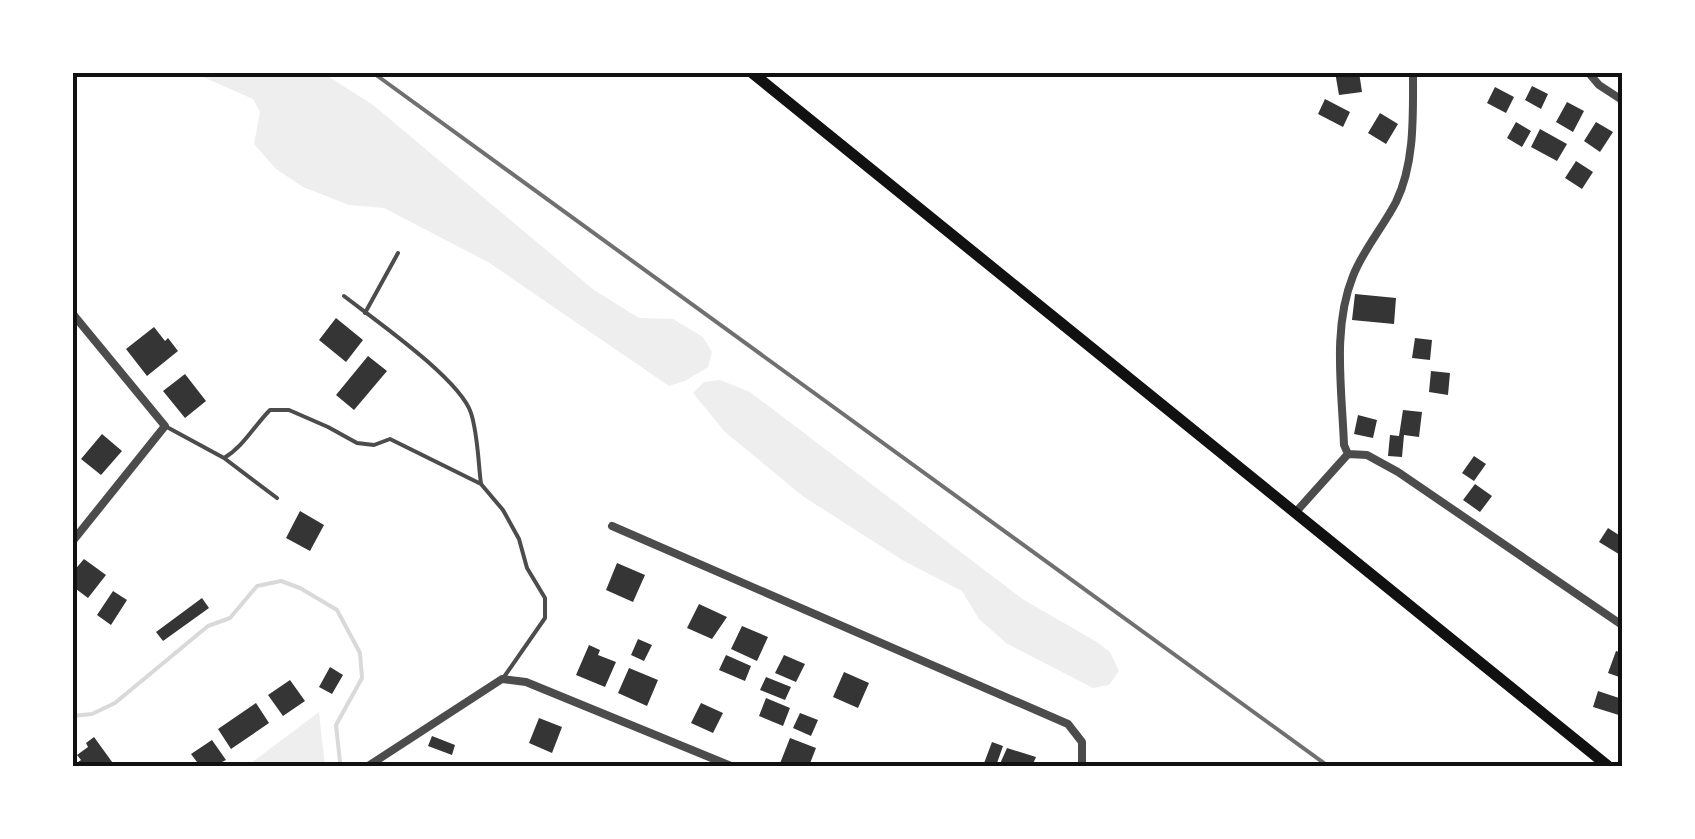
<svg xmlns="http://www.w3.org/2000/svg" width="1695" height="839" viewBox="0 0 1695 839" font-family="'Roboto Serif',serif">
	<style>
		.green { fill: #eee }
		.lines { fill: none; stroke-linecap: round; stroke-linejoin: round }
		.stream { stroke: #d9d9d9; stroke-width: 4 }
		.building { fill: #353535 }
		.service { stroke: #4c4c4c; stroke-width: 4 }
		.minor { stroke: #4c4c4c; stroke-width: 8 }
		.primary { stroke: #111; stroke-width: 11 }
		.rail { stroke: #707070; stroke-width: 4 }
		.neatline { fill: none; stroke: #111; stroke-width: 4 }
	</style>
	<rect width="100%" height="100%" fill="#fff"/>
	<path class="green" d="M194 73H323L373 105 594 290 639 318 673 319 703 337 712 352 708 367 685 381 669 386 488 262 384 208 349 205 303 187 276 169 254 144 260 112 253 99Z
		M720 380 750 392 1024 600 1097 642 1110 652 1119 671 1109 685 1093 688 1006 643 979 619 962 591 904 561 804 497 725 432 693 393 704 382Z
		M319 712 325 766H247Z"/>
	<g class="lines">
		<path class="stream" d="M72 716 92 714 115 703 208 626 230 618 257 586 281 581 300 588 337 610 360 653 362 678 336 725 340 762"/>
	</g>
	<path class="building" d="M1335 72H1359L1362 92 1339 95Z
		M1532 86 1548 94 1541 109 1525 100Z
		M1495 87 1514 97 1506 113 1487 103Z
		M1325 99 1350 112 1343 127 1318 114Z
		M1567 102 1584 111 1573 132 1556 122Z
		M1380 113 1398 124 1386 144 1368 133Z
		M1516 122 1531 131 1522 147 1507 138Z
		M1596 122 1613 132 1600 152 1584 141Z
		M1540 129 1567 144 1557 161 1531 147Z
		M1576 161 1593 172 1582 189 1565 178Z
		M1355 294 1396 298 1394 324 1352 320Z
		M336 318 363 340 346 362 319 340Z
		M154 327 165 341 168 338 178 351 147 376 126 349Z
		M1415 338 1432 340 1430 360 1412 358Z
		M368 356 387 371 354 410 336 395Z
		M1431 371 1450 373 1448 395 1429 392Z
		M185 374 206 401 185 418 163 391Z
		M1403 410 1422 412 1419 437 1404 435 1402 457 1388 456 1390 435 1399 436Z
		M1358 415 1377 420 1373 438 1354 434Z
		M102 434 122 451 101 475 81 459Z
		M1474 456 1486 464 1474 481 1462 473Z
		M1475 484 1492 496 1480 512 1463 500Z
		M300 511 324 525 310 551 286 538Z
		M1608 528 1622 537V556L1599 542Z
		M84 559 106 575 88 598 72 586V573Z
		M617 563 645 575 633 602 606 590Z
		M113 591 127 600 111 625 97 615Z
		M202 598 209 608 163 641 156 632Z
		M699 604 727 617 712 639 687 628Z
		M742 626 768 637 757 661 731 649Z
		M638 639 652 645 644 661 631 655Z
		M589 645 600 650 598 655 616 662 605 687 576 675Z
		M1616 651 1622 653V678L1608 673Z
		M726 655 751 666 745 681 719 670Z
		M784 655 805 664 796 682 775 673Z
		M330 667 343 675 332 694 319 687Z
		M629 668 658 680 647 706 618 693Z
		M844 672 869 683 858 708 833 697Z
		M766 677 791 687 785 700 760 690Z
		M290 680 305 701 283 716 268 695Z
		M1598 691 1622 699V716L1593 707Z
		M766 698 790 708 783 726 759 716Z
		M256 703 269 723 231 749 218 729Z
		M701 703 723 713 713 733 691 723Z
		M800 713 818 720 811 736 793 728Z
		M539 718 562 727 552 753 529 743Z
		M432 736 455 745 452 755 428 746Z
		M94 737 115 766H72L81 760 77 755 88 747 86 743Z
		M790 738 816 748 809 766H779Z
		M212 740 226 760 220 763 223 766H200L191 754Z
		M992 742 1003 746 996 766H983Z
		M1007 748 1036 757 1032 766H999Z"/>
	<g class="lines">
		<path class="service" d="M344 296C375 320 460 379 471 413 478 435 478 461 481 484
			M365 313 398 253
			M165 426 224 458C243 447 254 426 270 410H289L328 427 357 443 374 445 390 439 481 484 503 510 519 539 527 568 545 598V618L504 677
			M224 458 277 498"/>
		<path class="minor" d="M1588 72 1599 85 1622 100
			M72 313 165 426 72 542
			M1348 454 1344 445C1342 390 1332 328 1353 276 1363 250 1383 227 1396 202 1415 163 1413 115 1413 72
			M1295 513 1348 454 1367 455 1398 472 1622 625
			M612 526 1068 724 1082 742V766
			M368 766 502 679 526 682 731 766"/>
		<path class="primary" d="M751 72 1608 766"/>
		<path class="rail" d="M372 72 1328 766"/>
	</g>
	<rect width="1695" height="839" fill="none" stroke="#ffffff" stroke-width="150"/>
	<rect x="75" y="75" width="1545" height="689" class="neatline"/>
</svg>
